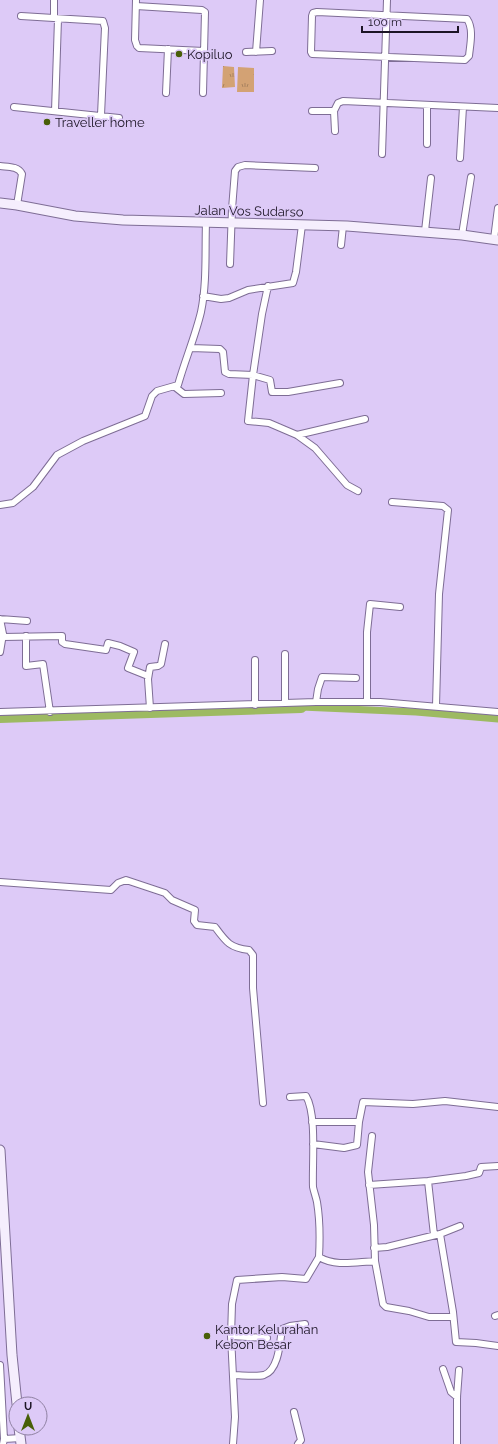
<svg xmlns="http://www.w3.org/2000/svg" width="498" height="1444" viewBox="0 0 498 1444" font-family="Raleway,sans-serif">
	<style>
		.grass { fill: url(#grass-tufts) }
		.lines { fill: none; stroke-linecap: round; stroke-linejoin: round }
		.canal { stroke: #9dba62; stroke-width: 7 }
		.river { stroke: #9dba62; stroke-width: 12 }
		.street-casing { stroke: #7e6d95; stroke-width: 8 }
		.secondary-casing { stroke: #7e6d95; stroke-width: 11 }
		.street { stroke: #fff; stroke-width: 6 }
		.secondary { stroke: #f5eefd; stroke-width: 9 }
		.poi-dot { fill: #495f08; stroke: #ddcaf7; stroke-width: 1.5 }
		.labels { text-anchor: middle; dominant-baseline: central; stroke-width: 3.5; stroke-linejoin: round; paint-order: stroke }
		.poi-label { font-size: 13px; fill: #1c1525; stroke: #ddcaf7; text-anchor: start }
		.street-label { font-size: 13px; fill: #1c1525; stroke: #ddcaf7 }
	</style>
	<defs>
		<pattern id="grass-tufts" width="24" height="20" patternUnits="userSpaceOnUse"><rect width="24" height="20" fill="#d3a274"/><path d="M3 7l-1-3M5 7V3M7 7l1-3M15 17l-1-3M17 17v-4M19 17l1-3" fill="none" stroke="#aa835f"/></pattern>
	</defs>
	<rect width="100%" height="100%" fill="#ddcaf7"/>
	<path class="grass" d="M223 66 234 67 235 87 222 88Z
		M238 67 254 68V92H237Z"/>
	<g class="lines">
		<path class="canal" d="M301 707 416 712 498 719"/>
		<path class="river" d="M0 717 301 707"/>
		<defs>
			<path id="street" d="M136 0 135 40 137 46 139 48 204 51
				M136 6 202 10 205 12 203 93
				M317 12 467 19C474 29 470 45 469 56L465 60 312 54 311 52 312 16 313 13Z
				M21 16 103 21 105 28 101 115
				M54 18V0
				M246 52 272 51
				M256 52 260 0
				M166 93 168 49
				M14 107 119 118
				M55 111 58 19
				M312 111H334
				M335 131 334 111 338 103 343 101 498 108
				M427 144V105
				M382 154 387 0
				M460 158 463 107
				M0 166C8 167 18 166 22 174L17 205
				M425 231 431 178
				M462 235 471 177
				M494 239 498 208
				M341 245 343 226
				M230 264 232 209 235 171 238 167 245 165 315 168
				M203 296 221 299 229 298 248 290 293 283 296 272 302 225
				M191 348 220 349 223 352 225 372 229 374 253 375 262 314 268 286
				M340 383 288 392H272L270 380 253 375 248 421 269 423 297 435 315 448 347 485 358 491
				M175 387 184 394 221 393
				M297 435 365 419
				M392 502 443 506 448 510 439 594 436 706
				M0 505 13 503 33 487 57 455 83 441 145 416 152 396 157 391 178 385C185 360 195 337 201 312 207 283 205 252 206 222
				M0 619 27 621
				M26 636V666L43 664 50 712
				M3 637 62 636V642L65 644 106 650 108 643 120 646 134 652 128 668 148 676
				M0 652 3 634 0 619
				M285 654V703
				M316 702 318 689 322 677 356 678
				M367 702V632L370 604 400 607
				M255 705V660
				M150 708 148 679 150 667 158 666 161 664 165 644
				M0 712 316 702H380L498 712
				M0 882 111 890 118 883 126 880 165 893 172 900 195 910 194 921 197 925 215 927C226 942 230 948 249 950L253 955V988L263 1103
				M290 1097 306 1096C317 1114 312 1164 313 1187 314 1192 316 1197 317 1202 320 1220 320 1239 319 1257
				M312 1122H359L363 1102 413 1104 445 1101 498 1107
				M372 1136 368 1172 374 1225 375 1261 383 1304 386 1307 409 1311 429 1317H453
				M313 1144 344 1148 357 1145 359 1122
				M428 1181 434 1235
				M369 1185 428 1181 466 1176 479 1173 481 1167 498 1166
				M460 1226 440 1234 453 1312 456 1342 476 1343 498 1346
				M374 1248 387 1247 440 1234
				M495 1316 498 1315
				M231 1336 267 1338
				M0 1365 4 1439
				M443 1369 451 1392 457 1397
				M233 1375C241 1375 256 1377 264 1375 279 1370 280 1341 282 1329L290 1326 305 1324
				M294 1412 301 1440 298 1444
				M3 1444 4 1439 21 1438
				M233 1444 235 1417 231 1336 232 1304 237 1280 282 1277 306 1279 319 1257C336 1267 355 1262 375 1261
				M457 1444V1397L459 1370"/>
			<path id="secondary" d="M0 203 17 205 75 216 123 220 347 226 462 235 498 240
				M0 1150 12 1355 17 1404
				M19 1428 21 1444"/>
		</defs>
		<use href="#street" class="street-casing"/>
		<use href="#secondary" class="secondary-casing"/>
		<use href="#street" class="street"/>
		<use href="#secondary" class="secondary"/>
	</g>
	<g class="poi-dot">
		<circle cx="179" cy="54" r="4"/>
		<circle cx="47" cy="122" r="4"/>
		<circle cx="207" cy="1336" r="4"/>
	</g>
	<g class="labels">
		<g class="poi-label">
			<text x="187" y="54">Kopiluo</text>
			<text x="55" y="122">Traveller home</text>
			<text x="215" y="1329">Kantor Kelurahan<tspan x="215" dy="15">Kebon Besar</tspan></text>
		</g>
		<g class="street-label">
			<text transform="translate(249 211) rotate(1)">Jalan Vos Sudarso</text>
		</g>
	</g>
	<g transform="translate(28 1416)"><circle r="19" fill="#ddcaf7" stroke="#9082a3"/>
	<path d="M0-3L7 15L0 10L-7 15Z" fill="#495f08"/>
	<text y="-6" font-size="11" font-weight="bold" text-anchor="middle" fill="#1c1525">U</text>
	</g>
	<path d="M362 26v6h96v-6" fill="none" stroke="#1c1525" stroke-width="2"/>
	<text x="368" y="26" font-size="12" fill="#1c1525" stroke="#ddcaf7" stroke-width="3" paint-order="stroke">100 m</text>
</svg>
